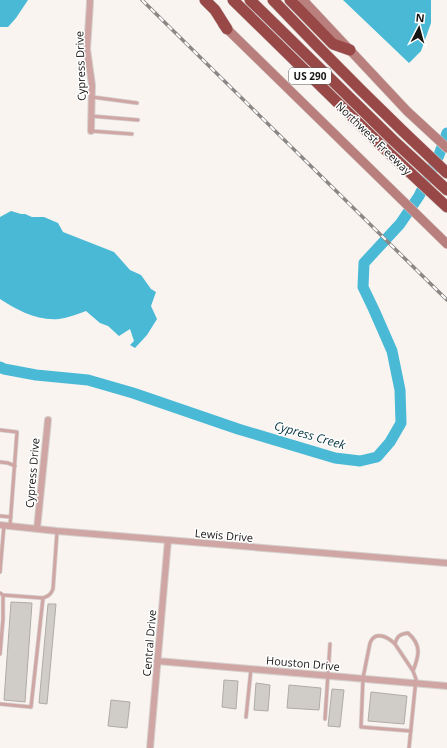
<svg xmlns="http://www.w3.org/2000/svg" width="447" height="748" viewBox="0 0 447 748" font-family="'Open Sans',sans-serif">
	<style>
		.water { fill: #49b9d6 }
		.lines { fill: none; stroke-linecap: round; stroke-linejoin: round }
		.river { stroke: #49b9d6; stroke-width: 11 }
		.building { fill: #d0ccc8; stroke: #afaba7 }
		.lane-casing { stroke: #d5d0cd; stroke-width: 4.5 }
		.street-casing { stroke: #d5d0cd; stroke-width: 8 }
		.secondary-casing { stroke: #d5d0cd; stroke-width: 10 }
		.highway-casing { stroke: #d5d0cd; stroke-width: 12 }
		.lane { stroke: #cfa6a4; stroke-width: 3 }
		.street { stroke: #cfa6a4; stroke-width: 6 }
		.secondary { stroke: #b97f7c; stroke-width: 9 }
		.highway { stroke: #994848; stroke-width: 11 }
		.rail-casing { stroke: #8b8785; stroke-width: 3.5 }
		.rail { stroke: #fff; stroke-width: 2; stroke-dasharray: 6; stroke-linecap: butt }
		.labels { text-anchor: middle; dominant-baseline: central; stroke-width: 3; stroke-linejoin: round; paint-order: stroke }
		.shield { fill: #fff; stroke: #5d5b5a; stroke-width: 1 }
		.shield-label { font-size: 10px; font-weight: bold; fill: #171514 }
		.street-label { font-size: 11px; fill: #171514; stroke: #fff }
		.water-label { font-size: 12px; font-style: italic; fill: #00333f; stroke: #fff }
	</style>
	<rect width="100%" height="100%" fill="#f9f4f0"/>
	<path class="water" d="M0 0H28L16 18 8 27H0Z
		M343 0H431V23L421 51 409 63Z
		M11 211 21 214H25L32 217H44L58 223 63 232 114 252 130 270 141 275 151 289 156 292 151 306 157 319 147 335 135 348 130 345 134 341 130 329 119 336 108 326 100 323 86 311C77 314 68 318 59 319 37 321 17 310 0 299V217Z"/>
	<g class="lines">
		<path class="river" d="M0 367 4 369 36 375 88 380 133 393 238 429 335 458 360 461 377 457 390 442 401 423 400 390 392 351 374 310 363 287 364 263 400 224 419 196 439 155 447 133"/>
	</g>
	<path class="building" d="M11 602 32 603 25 702 4 700Z
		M48 604H56L47 704 39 703Z
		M224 680 238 681 236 709 222 707Z
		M256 683 270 685 268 711 254 710Z
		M289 685 321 688 319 710 287 708Z
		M332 689 344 690 340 727 328 726Z
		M371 692 407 696 404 724 368 721Z
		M111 700 130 702 127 728 108 726Z"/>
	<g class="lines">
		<defs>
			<path id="lane" d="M92 97 137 103
				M91 116 138 120
				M91 131 132 134
				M0 430 17 432 10 526
				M0 462 8 463 15 466
				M0 516 11 517
				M0 572 4 525
				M0 593 3 595 43 598C49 596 51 594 53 589L57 532
				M395 644C388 637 375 630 370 643L363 678 361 727 411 731
				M0 654 3 619V595
				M0 704 31 707 43 598
				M246 717 251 669
				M325 719 330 644
				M409 748 416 679 413 671 395 644C397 636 400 634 408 633 422 645 419 656 413 671"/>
			<path id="street" d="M90 0V3L87 49 92 85 91 131
				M0 525 57 531 447 563
				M37 529 48 420
				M157 661 447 686
				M150 748 168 540"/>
			<path id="secondary" d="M303 0 407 111 447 148
				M223 25 447 244"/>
			<path id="highway" d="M205 0 215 10 227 29
				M233 0 388 152 447 207
				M250 0 393 140 447 190
				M273 0C329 59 387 117 447 173
				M290 0 333 44 350 50"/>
		</defs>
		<use href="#lane" class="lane-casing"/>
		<use href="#street" class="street-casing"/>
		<use href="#secondary" class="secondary-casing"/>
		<use href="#highway" class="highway-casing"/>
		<use href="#lane" class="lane"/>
		<use href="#street" class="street"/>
		<use href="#secondary" class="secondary"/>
		<use href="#highway" class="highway"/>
		<defs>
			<path id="rail" d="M142 0 447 300"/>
		</defs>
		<use href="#rail" class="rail-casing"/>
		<use href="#rail" class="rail"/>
	</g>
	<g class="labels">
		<rect class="shield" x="289" y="68" width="42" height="16" rx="3"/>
		<g class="shield-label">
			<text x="310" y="76">US 290</text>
		</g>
		<g class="street-label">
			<text transform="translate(80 66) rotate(-92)">Cypress Drive</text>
			<text transform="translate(374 138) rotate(44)">Northwest Freeway</text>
			<text transform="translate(32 473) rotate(-85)">Cypress Drive</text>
			<text transform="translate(224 535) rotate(5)">Lewis Drive</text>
			<text transform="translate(149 643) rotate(-85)">Central Drive</text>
			<text transform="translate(303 663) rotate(5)">Houston Drive</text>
		</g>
		<g class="water-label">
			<text transform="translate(310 435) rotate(16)">Cypress Creek</text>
		</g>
	</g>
	<g transform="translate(419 28) rotate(6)" stroke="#ffffff" stroke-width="3" paint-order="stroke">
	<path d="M0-3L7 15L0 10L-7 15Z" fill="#171514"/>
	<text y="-6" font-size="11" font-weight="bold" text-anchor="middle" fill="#171514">N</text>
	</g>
</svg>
